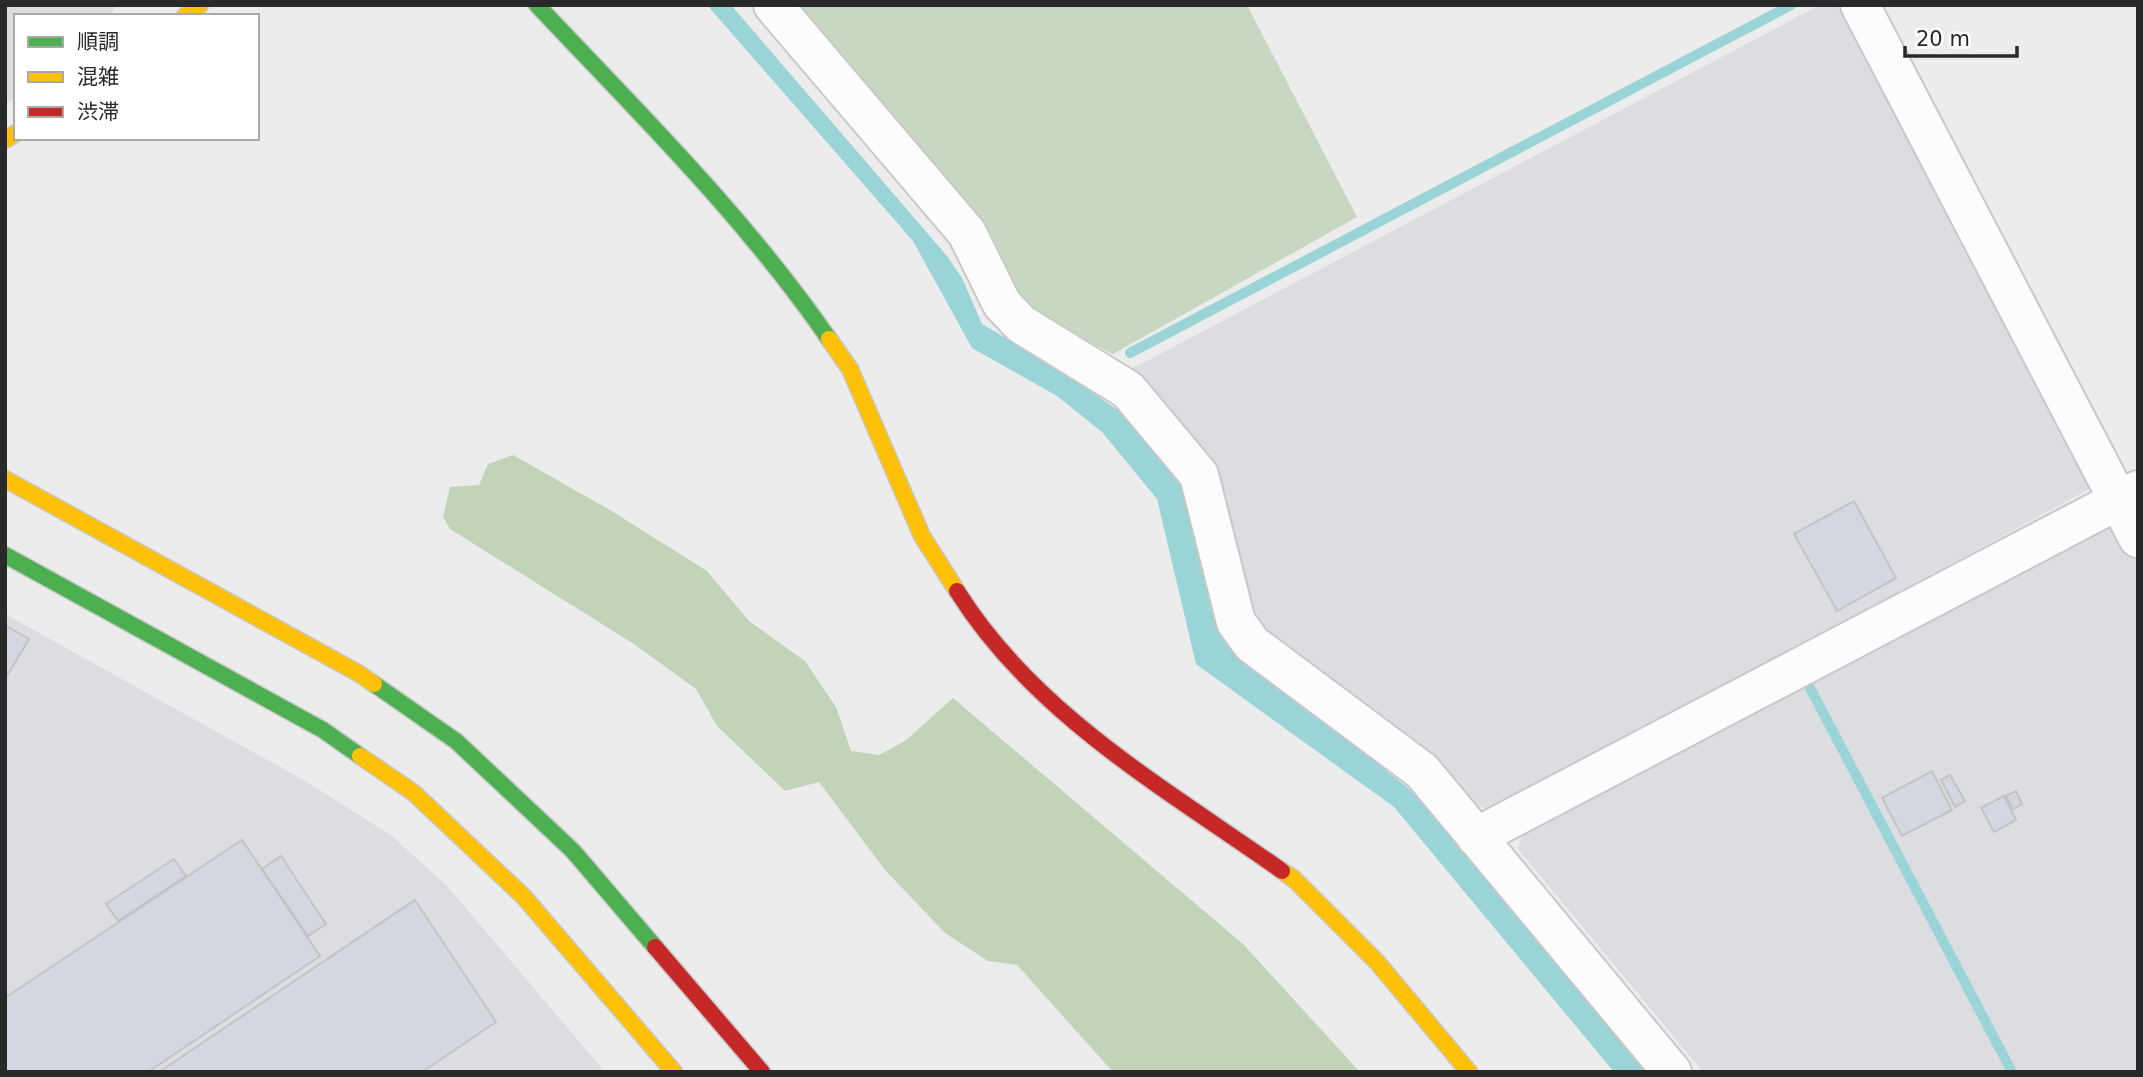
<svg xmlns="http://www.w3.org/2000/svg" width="2143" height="1077" viewBox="0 0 2143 1077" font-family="'DejaVu Sans','Noto Sans JP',sans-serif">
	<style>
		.built { fill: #dbdde1 }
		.green { fill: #c7d7c1 }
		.forest { fill: #c1d4b9 }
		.water { fill: #9ad4d6 }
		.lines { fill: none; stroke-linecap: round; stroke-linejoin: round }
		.stream { stroke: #9ad4d6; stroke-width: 10 }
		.building { fill: #d4d7e2; stroke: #c3c3c3; stroke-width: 2 }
		.street-casing { stroke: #c8c8c9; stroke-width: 42 }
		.fast-casing { stroke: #c8c8c9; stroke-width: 19 }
		.slow-casing { stroke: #c8c8c9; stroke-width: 19 }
		.jam-casing { stroke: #c8c8c9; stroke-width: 19 }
		.street { stroke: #fcfcfc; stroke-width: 38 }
		.fast { stroke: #4caf50; stroke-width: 16 }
		.slow { stroke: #ffc107; stroke-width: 16 }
		.jam { stroke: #c62828; stroke-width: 16 }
	</style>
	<rect width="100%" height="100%" fill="#ececed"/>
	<path class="built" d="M5 5H116L110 16H16V97L5 104Z
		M1820 5H1843L2097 485 1495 809 1468 805 1430 757 1256 624 1126 372Z
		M2104 520 2116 523 2138 564V1072H1703L1518 849 1522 835Z
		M5 614 307 782 392 836 448 887 605 1072H5Z"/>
	<path class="green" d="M797 5H1247L1357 217 1113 354 1026 310 992 235Z"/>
	<path class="forest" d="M513 455 610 510 707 571 749 621 805 661 836 707 851 751 879 755 905 741 953 698 1243 944 1360 1072H1113L1017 965 988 961 945 933 885 870 819 782 785 791 717 726 696 689 634 644 450 529 443 517 450 487 479 485 488 464Z"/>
	<path class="water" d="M707 5H731L947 256 962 278 982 324 1063 372 1122 413 1169 465 1181 482 1228 646 1407 787 1435 814 1652 1072H1614L1394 807 1196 664 1157 499 1102 432 1057 396 972 348 913 241Z"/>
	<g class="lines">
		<path class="stream" d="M1130 353 1791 5
			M1809 686 2012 1072"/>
	</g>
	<path class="building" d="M1854 501 1896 578 1837 611 1794 534Z
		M5 625 29 639 5 679Z
		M1932 771 1952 810 1902 836 1882 798Z
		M1950 775 1965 801 1955 807 1941 780Z
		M2016 791 2022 804 2013 809 2006 796Z
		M2004 796 2016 820 1994 832 1981 808Z
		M242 840 320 956 148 1072H5V998Z
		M281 856 326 924 308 936 262 869Z
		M174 859 186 876 118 921 106 904Z
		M415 900 496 1022 422 1072H159Z"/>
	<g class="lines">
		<defs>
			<path id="street" d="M773 5 967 233 1002 304 1021 324 1128 390 1199 475 1236 622 1252 644 1422 771 1672 1072
				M1860 5 2138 538
				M1476 837 2138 490"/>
			<path id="fast" d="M537 5C639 113 744 216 829 339
				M5 555 323 730 360 756
				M374 684 456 741 573 851 655 947"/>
			<path id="slow" d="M185 16 200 5
				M5 140 16 133
				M829 339 850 369 922 536 957 591
				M5 479 358 673 374 684
				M360 756 414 793 524 897 674 1072
				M1282 871 1294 879 1377 962 1469 1072"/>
			<path id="jam" d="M957 591C1034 714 1166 789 1282 871
				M655 947 762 1072"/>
		</defs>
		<use href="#street" class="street-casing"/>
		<use href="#fast" class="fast-casing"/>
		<use href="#slow" class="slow-casing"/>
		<use href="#jam" class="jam-casing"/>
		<use href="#street" class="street"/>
		<use href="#fast" class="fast"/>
		<use href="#slow" class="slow"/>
		<use href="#jam" class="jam"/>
	</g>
	<rect width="2143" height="1077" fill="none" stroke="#292929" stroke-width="14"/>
	<rect x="14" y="14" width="245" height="126" fill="#ffffff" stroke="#a9a9a9" stroke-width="2"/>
	<rect x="28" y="37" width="35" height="10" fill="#4caf50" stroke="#a9a9a9" stroke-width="2"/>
	<text x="77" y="49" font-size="21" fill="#292929">順調</text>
	<rect x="28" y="72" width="35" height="10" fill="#ffc107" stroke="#a9a9a9" stroke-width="2"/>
	<text x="77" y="84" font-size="21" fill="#292929">混雑</text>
	<rect x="28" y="107" width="35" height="10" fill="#c62828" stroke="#a9a9a9" stroke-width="2"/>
	<text x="77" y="119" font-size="21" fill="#292929">渋滞</text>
	<path d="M1905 46v10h112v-10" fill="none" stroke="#292929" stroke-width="3.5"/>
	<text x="1916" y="46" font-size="21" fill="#292929" stroke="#ffffff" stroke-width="5" paint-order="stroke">20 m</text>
</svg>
